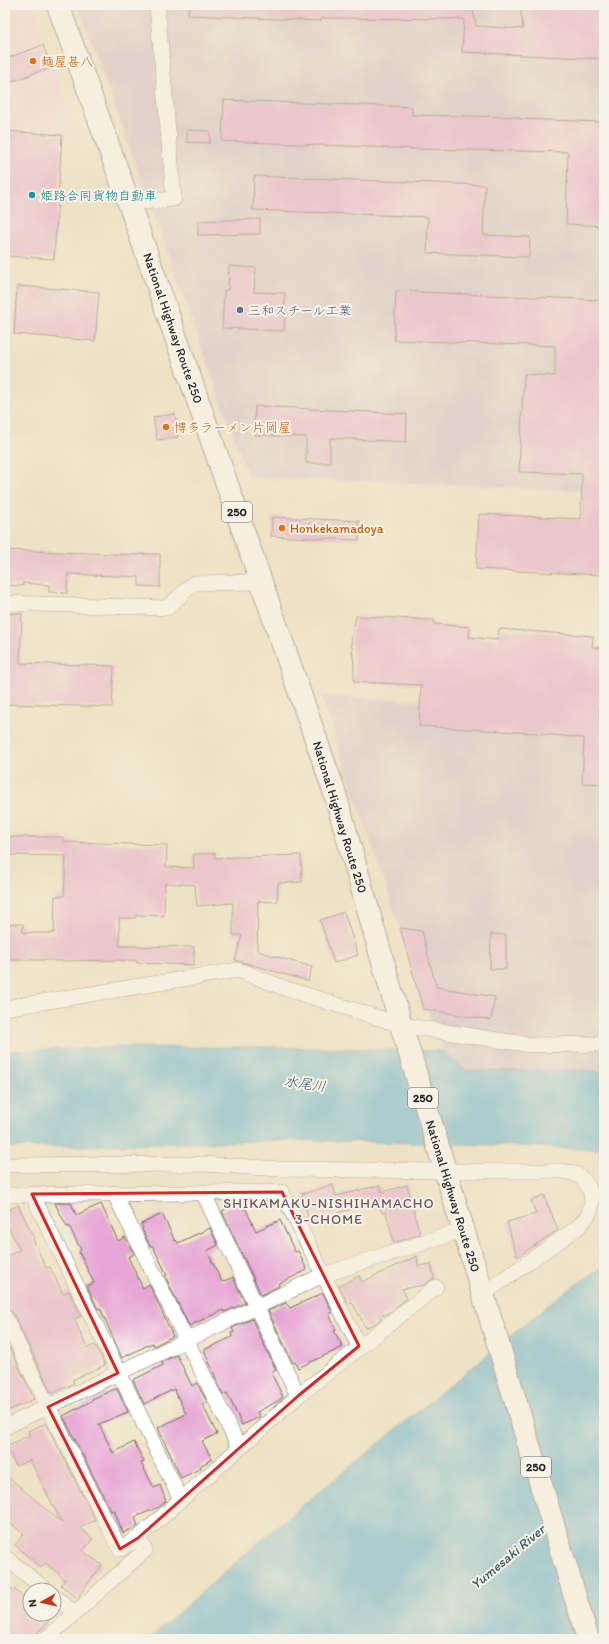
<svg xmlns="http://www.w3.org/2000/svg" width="609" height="1644" viewBox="0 0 609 1644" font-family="Itim,'Klee One',sans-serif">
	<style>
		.built { fill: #f3cfde }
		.industrial { fill: #cfbdce }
		.water { fill: #5bb3d8; stroke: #436f82 }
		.building { fill: #e7a5d5 }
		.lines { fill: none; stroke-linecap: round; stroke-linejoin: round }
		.minor-casing { stroke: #6f6b61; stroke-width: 16 }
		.trunk-casing { stroke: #6f6b61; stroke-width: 24 }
		.minor { stroke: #fff; stroke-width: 15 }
		.trunk { stroke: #fff; stroke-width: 22 }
		.marked { fill: none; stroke: #d62828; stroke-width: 3; stroke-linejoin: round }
		.food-dot { fill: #e8710a; stroke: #f7f3e8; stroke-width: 1.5 }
		.culture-dot { fill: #0f9aa8; stroke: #f7f3e8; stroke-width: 1.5 }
		.service-dot { fill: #5c6f8a; stroke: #f7f3e8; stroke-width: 1.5 }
		.labels { text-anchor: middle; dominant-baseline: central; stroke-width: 4; stroke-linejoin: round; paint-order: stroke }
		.shield { fill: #f7f3e8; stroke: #686764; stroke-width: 1 }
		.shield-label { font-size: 12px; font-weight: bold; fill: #2b2b2b }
		.food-label { font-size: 13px; fill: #c56008; stroke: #f7f3e8; text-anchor: start }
		.culture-label { font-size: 13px; fill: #0d838f; stroke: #f7f3e8; text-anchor: start }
		.service-label { font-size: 13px; fill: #4e5e75; stroke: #f7f3e8; text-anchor: start }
		.street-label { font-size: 13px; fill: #2b2b2b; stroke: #f7f3e8 }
		.water-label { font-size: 14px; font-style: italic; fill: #3c5b68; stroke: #f7f3e8 }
		.neighbourhood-label { font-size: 14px; letter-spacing: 1px; fill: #6d5666; stroke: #f7f3e8 }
	</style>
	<rect width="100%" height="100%" fill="#f7f3e8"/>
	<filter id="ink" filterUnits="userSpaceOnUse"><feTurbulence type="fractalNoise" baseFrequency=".025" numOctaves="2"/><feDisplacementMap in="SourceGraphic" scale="8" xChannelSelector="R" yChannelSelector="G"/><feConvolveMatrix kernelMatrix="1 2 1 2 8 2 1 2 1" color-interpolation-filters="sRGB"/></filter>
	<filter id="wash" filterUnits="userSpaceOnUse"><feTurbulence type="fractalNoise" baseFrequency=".012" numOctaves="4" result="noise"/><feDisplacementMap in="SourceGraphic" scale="16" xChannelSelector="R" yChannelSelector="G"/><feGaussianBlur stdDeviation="0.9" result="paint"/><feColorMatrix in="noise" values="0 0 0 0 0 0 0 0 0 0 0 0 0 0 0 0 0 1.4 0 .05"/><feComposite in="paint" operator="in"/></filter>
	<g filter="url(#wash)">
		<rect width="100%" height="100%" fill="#eee2c4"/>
		<path class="built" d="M5 5H32L78 135 5 129Z"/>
		<path class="industrial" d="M78 5H604V492L369 481 249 479Z
			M321 696 604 711V1072L572 1070 467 1071 442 1051Z"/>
		<path class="water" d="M118 1047H271L442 1051 467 1071 572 1070 604 1072V1150L495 1145 291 1140 5 1148V1051Z
			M604 1266V1639H149L275 1528 561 1295Z"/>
		<g id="blocks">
			<path class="building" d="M189 5H472L476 26 523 29 520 5H604V59L462 52 464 19 321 18V21L188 15Z
				M43 45 51 67 5 84V59Z
				M224 100 412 107V115L519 117V119L604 122V226L566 224 568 152 417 149 222 141Z
				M187 130 210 131V143L187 142Z
				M5 131 62 135 54 259 5 256Z
				M254 176 485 185 483 235 530 237 529 257 427 253 428 217 253 210Z
				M260 219V234L198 235V221Z
				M229 266 256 268 254 292 285 293 284 331 222 328 224 290H228Z
				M17 286 99 292 95 341 14 334Z
				M396 291 604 300V575L476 569 479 514 581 519 582 474 519 472 524 374 555 376V346L394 340Z
				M255 406 407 414 406 442 330 438V463H306V437L254 435Z
				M175 414 178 437 157 440 153 417Z
				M272 517 359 521V540L271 536Z
				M5 550 140 555V554H160V587L139 586V577L68 574 67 593 49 592V585L23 583V586L5 585Z
				M5 613 22 614 20 663 114 666 112 707 5 704Z
				M356 616 434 620V624L470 627 469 637 498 640 499 629 593 636 592 647 604 648 599 715 604 716V784L582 783 584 738 534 733 419 726 421 685 354 682V665L351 640Z
				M5 837H63V842L167 845 166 867 194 868 193 854 215 853V858L301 855 302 882 278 883 277 902 258 901 257 951 312 967 308 981 235 960 242 935H233V903L197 906 195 885 165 883 164 916 136 915V918H119L120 946 194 947V965L137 963V960L54 961V960H5V924H23V933H54L55 896H64L66 856 5 855Z
				M344 912 358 955 334 963 320 920Z
				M400 928 422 931 436 987 495 997 491 1020 423 1009Z
				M491 934 506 935V969H490Z
				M333 1185 336 1196 380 1185 382 1192 407 1185 420 1234 394 1243 386 1212 382 1213 377 1202 309 1221 302 1194Z
				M544 1195 558 1230 517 1257 507 1222 536 1214 531 1200Z
				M242 1201 256 1231 280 1220 295 1252 298 1251 307 1270 278 1284 279 1286 261 1295 222 1211Z
				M55 1203H71L76 1215 101 1204 118 1241 125 1237 134 1254 128 1257 143 1288 149 1284 173 1336 154 1346 152 1343 122 1358 100 1308 98 1309 87 1286 94 1283 79 1252 81 1250 69 1226 67 1227Z
				M18 1205 34 1238 33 1239 46 1268 50 1267 63 1294 69 1291 81 1316 74 1319 87 1348 95 1345 105 1365 72 1380 74 1383 53 1393 52 1391 51 1392 13 1313 10 1309 5 1308V1257L20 1250 5 1220V1212Z
				M162 1214 175 1241 176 1240 178 1243 210 1228 218 1245 207 1251 222 1282 233 1277 245 1303 224 1312 223 1310 189 1326 165 1276 167 1275 153 1246H150L142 1229 143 1228 141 1224Z
				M417 1256 418 1266 431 1264 434 1278 424 1285 402 1289 407 1298 390 1312 380 1317 381 1319 374 1324 366 1328 352 1302 348 1304 339 1286 359 1276 362 1282Z
				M323 1293 332 1312V1313L329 1314 336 1330 334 1331 343 1347 298 1368 295 1362 293 1363 268 1311 286 1303 290 1308Z
				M252 1319 276 1370 271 1373 283 1397 278 1401 257 1412 260 1417 242 1425 227 1393 223 1395 204 1350 232 1337 231 1333 234 1332 232 1328Z
				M5 1338 34 1399 5 1412Z
				M177 1355 192 1386 197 1383 207 1402 202 1404 217 1434 202 1441 212 1459 200 1466 201 1468 181 1478 158 1428 186 1414 174 1389 144 1404 133 1380 163 1365 162 1362Z
				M115 1389H117L128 1412 99 1424 113 1453 134 1442 144 1462 141 1463 154 1488 160 1485 166 1501 159 1507 135 1517 138 1526 123 1533 114 1510 111 1511 63 1416 93 1400 92 1399Z
				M46 1423 95 1520 80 1528 93 1539 83 1551 102 1565 77 1598 61 1585 65 1580 54 1570 45 1563 41 1568 15 1545 24 1534 5 1519V1474L62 1523 30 1460 16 1466 6 1446 30 1435 28 1431Z
				M13 1588 30 1604V1614H41L49 1621 31 1639H5V1597Z"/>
		</g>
	</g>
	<g filter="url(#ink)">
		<use href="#blocks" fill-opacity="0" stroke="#6f6b61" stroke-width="1"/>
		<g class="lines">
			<defs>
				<path id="minor" d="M129 203 174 199 157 5
					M5 603 167 608 194 583 261 582
					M5 1008 238 970 287 989 401 1025 531 1045 604 1044
					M5 1165 202 1164 280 1169 445 1171H562C566 1172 571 1172 575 1174 589 1180 596 1199 589 1213 586 1219 582 1223 577 1228L483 1294
					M203 1192 298 1396
					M114 1193 239 1447
					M32 1194 181 1500
					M5 1195 282 1192 359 1346
					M5 1317 48 1407 120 1549 138 1538 298 1396 436 1287
					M5 1427 323 1275 463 1230
					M5 1557 46 1590
					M54 1596 75 1613
					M46 1639 145 1550 138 1538"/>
				<path id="trunk" d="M58 5 129 203 335 794 401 1025 588 1639"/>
			</defs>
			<use href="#minor" class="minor-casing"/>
			<use href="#trunk" class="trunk-casing"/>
			<use href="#minor" class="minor"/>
			<use href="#trunk" class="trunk"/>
		</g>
	</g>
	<path d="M0 0H609V1644H0ZM282 1192 359 1346 298 1396 138 1538 120 1549 48 1407 118 1373 32 1194Z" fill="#eee2c4" fill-opacity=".55" fill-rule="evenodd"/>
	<path class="marked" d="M282 1192 359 1346 298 1396 138 1538 120 1549 48 1407 118 1373 32 1194Z"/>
	<g class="food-dot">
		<circle cx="33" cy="61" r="4"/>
		<circle cx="166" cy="427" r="4"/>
		<circle cx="282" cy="528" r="4"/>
	</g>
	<circle class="culture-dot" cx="32" cy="195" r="4"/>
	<circle class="service-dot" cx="240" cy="310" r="4"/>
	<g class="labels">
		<g class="shield">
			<rect x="222" y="502" width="30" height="20" rx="3"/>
			<rect x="408" y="1088" width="30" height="20" rx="3"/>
			<rect x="521" y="1457" width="30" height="20" rx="3"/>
		</g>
		<g class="shield-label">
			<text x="237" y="512">250</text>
			<text x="423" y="1098">250</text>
			<text x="536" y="1467">250</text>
		</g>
		<g class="food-label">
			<text x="41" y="61">麺屋甚八</text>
			<text x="174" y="427">博多ラーメン片岡屋</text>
			<text x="290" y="528">Honkekamadoya</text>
		</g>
		<g class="culture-label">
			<text x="40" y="195">姫路合同貨物自動車</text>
		</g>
		<g class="service-label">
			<text x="248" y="310">三和スチール工業</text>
		</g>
		<g class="street-label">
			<text transform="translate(173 328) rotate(71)">National Highway Route 250</text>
			<text transform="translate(340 817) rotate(73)">National Highway Route 250</text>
			<text transform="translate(453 1196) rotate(73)">National Highway Route 250</text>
		</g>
		<g class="water-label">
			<text transform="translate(305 1084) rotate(8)">水尾川</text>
			<text transform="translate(508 1557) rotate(-40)">Yumesaki River</text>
		</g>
		<g class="neighbourhood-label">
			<text x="329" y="1203">SHIKAMAKU-NISHIHAMACHO<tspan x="329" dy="16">3-CHOME</tspan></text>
		</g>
	</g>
	<rect width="609" height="1644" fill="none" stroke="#f7f3e8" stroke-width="20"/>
	<g transform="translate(42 1602) rotate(262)"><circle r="19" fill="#f7f3e8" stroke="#a5a39c"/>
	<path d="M0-3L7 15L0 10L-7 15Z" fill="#c8321e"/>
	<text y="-6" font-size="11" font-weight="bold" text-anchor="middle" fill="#2b2b2b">N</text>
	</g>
</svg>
